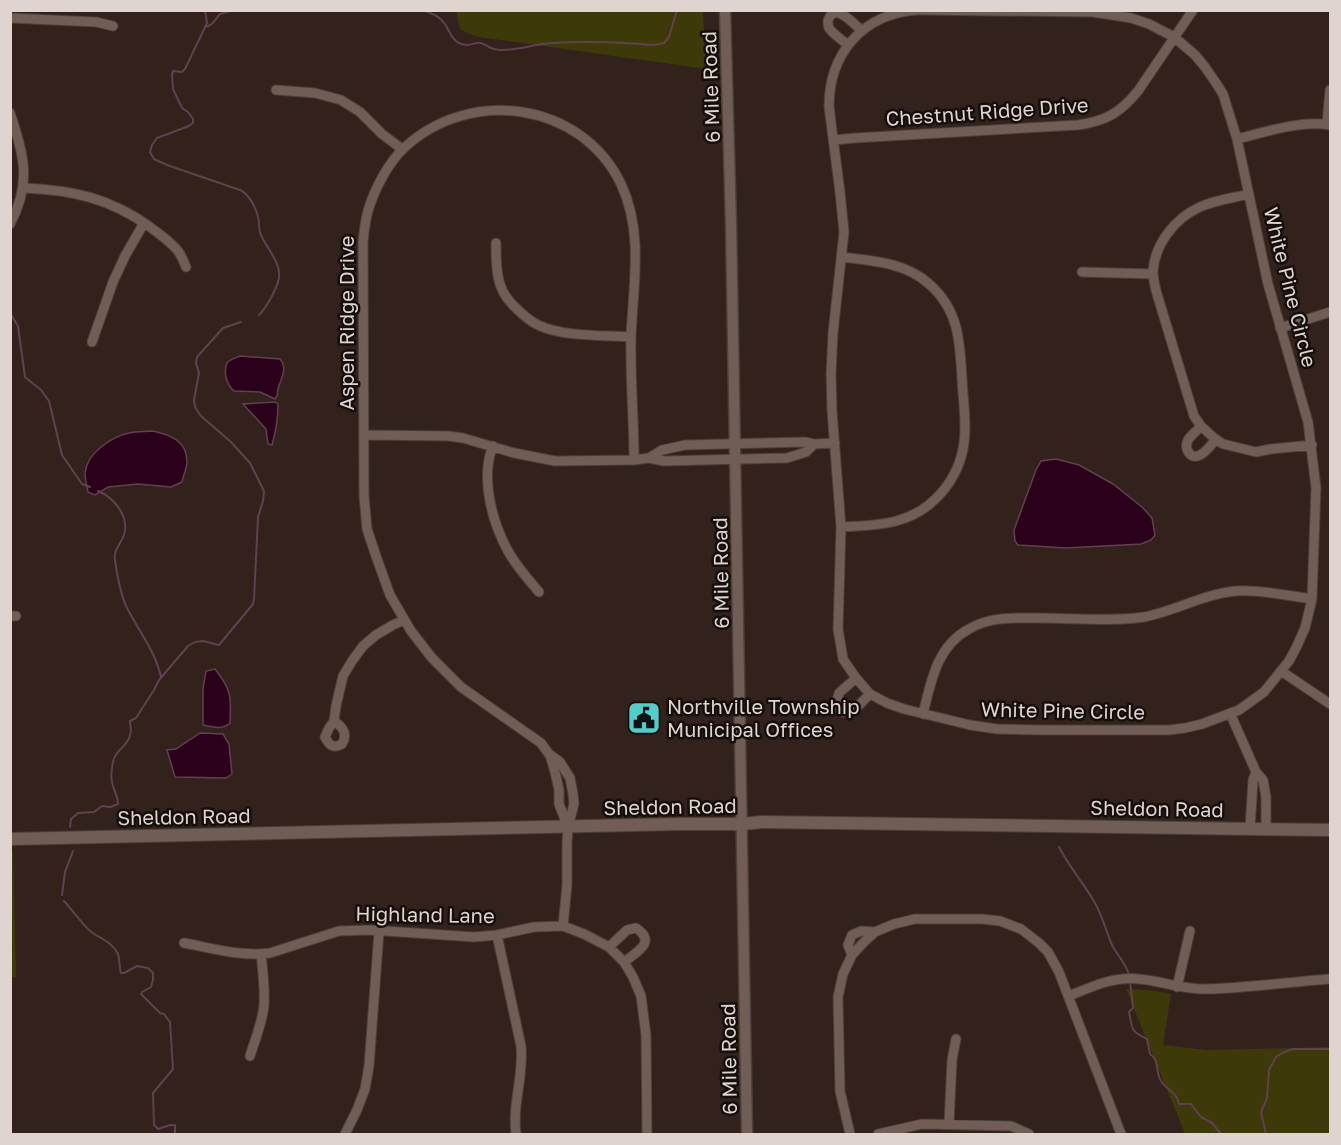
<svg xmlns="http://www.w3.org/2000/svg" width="1341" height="1145" viewBox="0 0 1341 1145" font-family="'Golos Text',sans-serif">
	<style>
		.green { fill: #3d3909 }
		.water { fill: #2b001a; stroke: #614050; stroke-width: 1.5 }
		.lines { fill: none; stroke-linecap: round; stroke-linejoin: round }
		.stream { stroke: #614050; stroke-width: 2 }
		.minor-casing { stroke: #4c403a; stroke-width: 11 }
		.tertiary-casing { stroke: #4c403a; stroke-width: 13 }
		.secondary-casing { stroke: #4c403a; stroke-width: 14 }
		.minor { stroke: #705d55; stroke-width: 9 }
		.tertiary { stroke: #705d55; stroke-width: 10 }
		.secondary { stroke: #705d55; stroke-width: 12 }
		.labels { text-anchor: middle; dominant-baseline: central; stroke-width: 5; stroke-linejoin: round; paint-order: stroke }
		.street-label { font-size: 20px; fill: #dfd4cf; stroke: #150e0a }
		.poi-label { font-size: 20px; fill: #dfd4cf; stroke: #150e0a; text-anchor: start }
	</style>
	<rect width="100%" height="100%" fill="#32221b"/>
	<path class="green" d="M457 10 703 11 706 69 479 37 469 34 460 29 457 18Z
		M11 850H13L16 977H10Z
		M1126 989 1148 990 1171 994 1163 1045 1207 1050 1330 1047V1134H1185Z"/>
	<path class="water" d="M240 356 280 359C288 369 281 378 278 389 276 398 280 391 275 399L260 392 234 391C227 385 223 373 227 363 230 359 236 358 240 356Z
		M275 402 278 404C278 419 276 431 272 445L268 444 266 429 243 404Z
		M153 431C171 435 187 441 187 462 187 468 183 476 182 482L171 487 138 484 108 487 95 495 88 492C87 486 85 479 85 473 87 453 111 437 129 433 137 431 146 432 153 431Z
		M1056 459 1079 465 1113 484 1142 507 1152 518 1155 535 1151 540 1141 544 1066 548 1018 545 1015 541 1014 530 1036 470 1041 461Z
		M215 669C232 690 231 698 230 723 223 730 212 727 203 725V689L206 671Z
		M200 733 223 734 229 744 232 774 226 778 175 777 167 750 176 749Z"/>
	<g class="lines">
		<path class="stream" d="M205 10 207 23 185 69 182 72 173 71 172 74 173 89 182 108 188 112 193 119V123L189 126 157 138 152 145 150 152 154 159 167 165 240 190C249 194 256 208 258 217 260 223 258 229 261 235 267 249 281 262 279 278 277 289 266 308 259 315
			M422 10C430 12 440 17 445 24 451 34 453 44 467 45 472 45 476 42 481 43 490 46 489 50 502 50 519 50 535 44 552 43 586 41 620 42 654 45L664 43 669 37 677 10
			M205 27C213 26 215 19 220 14L234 10
			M10 313 18 326 25 377 41 390 49 401 62 455 82 484 90 487
			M98 491C113 497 130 516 124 535 121 544 113 550 115 560 117 575 120 592 126 606 138 630 155 650 161 677
			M70 827 71 819 78 813 94 812 102 806 110 807 118 804C118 797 115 793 113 786 110 778 111 771 113 762 116 748 127 748 130 735 132 730 130 725 130 721L136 718 154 690 159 680 188 646 195 642 203 641 219 645 253 604 254 599 258 517 263 501 264 491 250 463 231 442 201 416 195 407 194 400 199 373 196 363 197 357 223 328 241 322
			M1059 847C1069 867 1084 883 1095 903 1103 917 1106 932 1113 947 1118 956 1127 965 1129 975
			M62 895 65 872 73 851
			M64 901C73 911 80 921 89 930 98 938 113 942 118 954 120 960 119 967 121 973H124L137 966 148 968 153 973V980L151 987 142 992 141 994 160 1013 164 1014 170 1022 173 1069 153 1093 154 1125 158 1129 170 1125H175V1134
			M1130 981 1133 1008 1129 1012C1133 1030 1130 1031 1147 1039L1150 1054C1160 1060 1155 1072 1161 1081 1168 1092 1176 1090 1179 1104H1191L1201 1117 1212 1123 1221 1134
			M1266 1134 1261 1112 1267 1098 1269 1070 1276 1057 1282 1053 1293 1049H1330"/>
		<defs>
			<path id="minor" d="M917 10C862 14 829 54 829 107L840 192 844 232 833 333 831 374 832 411 841 527 838 629 843 659 856 678 870 694 887 703 904 709 970 725 997 729 1039 730H1169L1185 728 1202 724 1239 710 1264 692 1289 661 1296 648 1305 628 1312 599 1316 488 1308 422 1268 284 1237 139 1223 94 1216 83 1205 67 1195 55 1174 37 1149 24 1131 18 1093 12 918 10
				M10 18 96 22 113 26
				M848 45C842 40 833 34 829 28 828 25 827 21 829 18 836 3 855 25 861 30
				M276 90 315 93 341 100 360 112 382 134 402 149
				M10 113C24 154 32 183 10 224
				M1327 124 1330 90
				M1237 139C1265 132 1301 120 1330 125
				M834 140 855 138 1078 125C1106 121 1120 113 1138 91L1193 10
				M24 188C72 190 110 198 150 227 159 234 170 241 178 251 181 255 184 262 186 267
				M1249 194C1233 198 1215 200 1200 207 1175 218 1155 244 1153 271 1153 279 1155 287 1157 294L1194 416 1201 426 1214 438 1223 444 1256 452 1271 449 1312 445
				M496 243C496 254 496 266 498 276 500 289 507 300 516 308 523 315 530 321 538 325 563 337 604 335 631 337
				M1082 272 1153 274
				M1280 328 1330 312
				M92 342 113 282 125 256 144 223
				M1201 426C1197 431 1191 435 1188 440 1184 448 1189 458 1198 456 1205 454 1212 444 1216 439
				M364 435 448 436 463 438 514 453 555 461 634 460 649 458 664 461 787 458 806 452 814 444
				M493 446C480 477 492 522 508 551 516 566 528 579 539 592
				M649 458 662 450 685 445 805 442 814 444 835 443
				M841 527C859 526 878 526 896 521 932 512 959 480 964 443 967 423 963 400 962 379 960 342 959 309 928 283 904 262 872 261 842 257
				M10 616H16
				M1281 671 1330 704
				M856 678 839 693 836 705 843 712 854 710 870 694
				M1230 713 1256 772 1263 780 1266 797V829
				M923 714C931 681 937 646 969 629 991 616 1015 618 1039 618 1072 618 1112 622 1144 617 1175 611 1204 594 1236 591 1258 589 1289 596 1312 599
				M334 721C343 727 348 734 342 744 333 749 329 745 325 737L329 728 334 721 336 706 343 676 352 661 363 646 376 635 393 625 404 620
				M550 755 555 772 559 790V804L568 827
				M1250 829 1253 780 1256 772
				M563 926 567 885V843L568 827 574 804 573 794 570 778 560 762 549 754 541 743 461 687 432 658 411 631 390 595 376 556 367 529 364 496 363 242C364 232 365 221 368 211 374 190 388 163 404 148 469 87 581 101 621 184 644 233 633 286 631 337 630 378 634 419 634 460
				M497 935 521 1046C524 1077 512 1103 516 1134
				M184 943C212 948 241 957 270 953L339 931 371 930 474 937 497 935 534 927 563 926 584 934 609 947 624 962 633 977 641 996 646 1035 647 1134
				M609 947 627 930 636 928C657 942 637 952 624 962
				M852 955 848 945 852 935 861 931 875 932
				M1177 987 1190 931
				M1069 996C1091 987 1114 976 1139 979 1162 981 1184 990 1207 989 1247 988 1290 982 1330 979
				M250 1056C255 1040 262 1023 264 1006 265 989 263 971 261 954
				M949 1124 952 1060 956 1039
				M345 1134 357 1110 365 1089 369 1066 379 932
				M850 1134 840 1091 838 997 843 974 852 955 863 943 875 932 894 924 915 919H982L1000 921 1021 929 1039 943 1048 952 1059 972 1121 1134
				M878 1134 922 1124 1011 1126 1029 1134"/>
			<path id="tertiary" d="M725 10 731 224 747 1134"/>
			<path id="secondary" d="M10 839 680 824H742L762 822 1330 830"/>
		</defs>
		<use href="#minor" class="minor-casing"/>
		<use href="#tertiary" class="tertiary-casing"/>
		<use href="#secondary" class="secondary-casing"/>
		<use href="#minor" class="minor"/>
		<use href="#tertiary" class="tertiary"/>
		<use href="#secondary" class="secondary"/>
	</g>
	<defs>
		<symbol id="civic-square" viewBox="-11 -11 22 22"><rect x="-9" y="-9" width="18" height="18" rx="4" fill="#53cdca" stroke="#150e0a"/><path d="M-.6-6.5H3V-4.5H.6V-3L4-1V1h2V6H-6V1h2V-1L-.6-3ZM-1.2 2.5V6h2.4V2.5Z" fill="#111"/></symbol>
	</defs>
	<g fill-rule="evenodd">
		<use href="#civic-square" x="625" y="699" width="38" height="38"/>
	</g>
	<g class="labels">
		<g class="street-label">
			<text transform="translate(710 87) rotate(-92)">6 Mile Road</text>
			<text transform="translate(987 111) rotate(-4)">Chestnut Ridge Drive</text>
			<text transform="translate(1291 287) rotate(76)">White Pine Circle</text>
			<text transform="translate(346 323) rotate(-90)">Aspen Ridge Drive</text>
			<text transform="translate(720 573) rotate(-91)">6 Mile Road</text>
			<text transform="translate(1063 710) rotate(1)">White Pine Circle</text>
			<text transform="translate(670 806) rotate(-1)">Sheldon Road</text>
			<text transform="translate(1157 808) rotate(1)">Sheldon Road</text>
			<text transform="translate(184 816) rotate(-1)">Sheldon Road</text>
			<text transform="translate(425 914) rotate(1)">Highland Lane</text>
			<text transform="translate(728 1059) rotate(-91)">6 Mile Road</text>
		</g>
		<g class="poi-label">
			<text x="667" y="706">Northville Township<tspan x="667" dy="23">Municipal Offices</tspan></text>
		</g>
	</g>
	<rect width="1341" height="1145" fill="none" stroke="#dfd4cf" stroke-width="24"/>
</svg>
